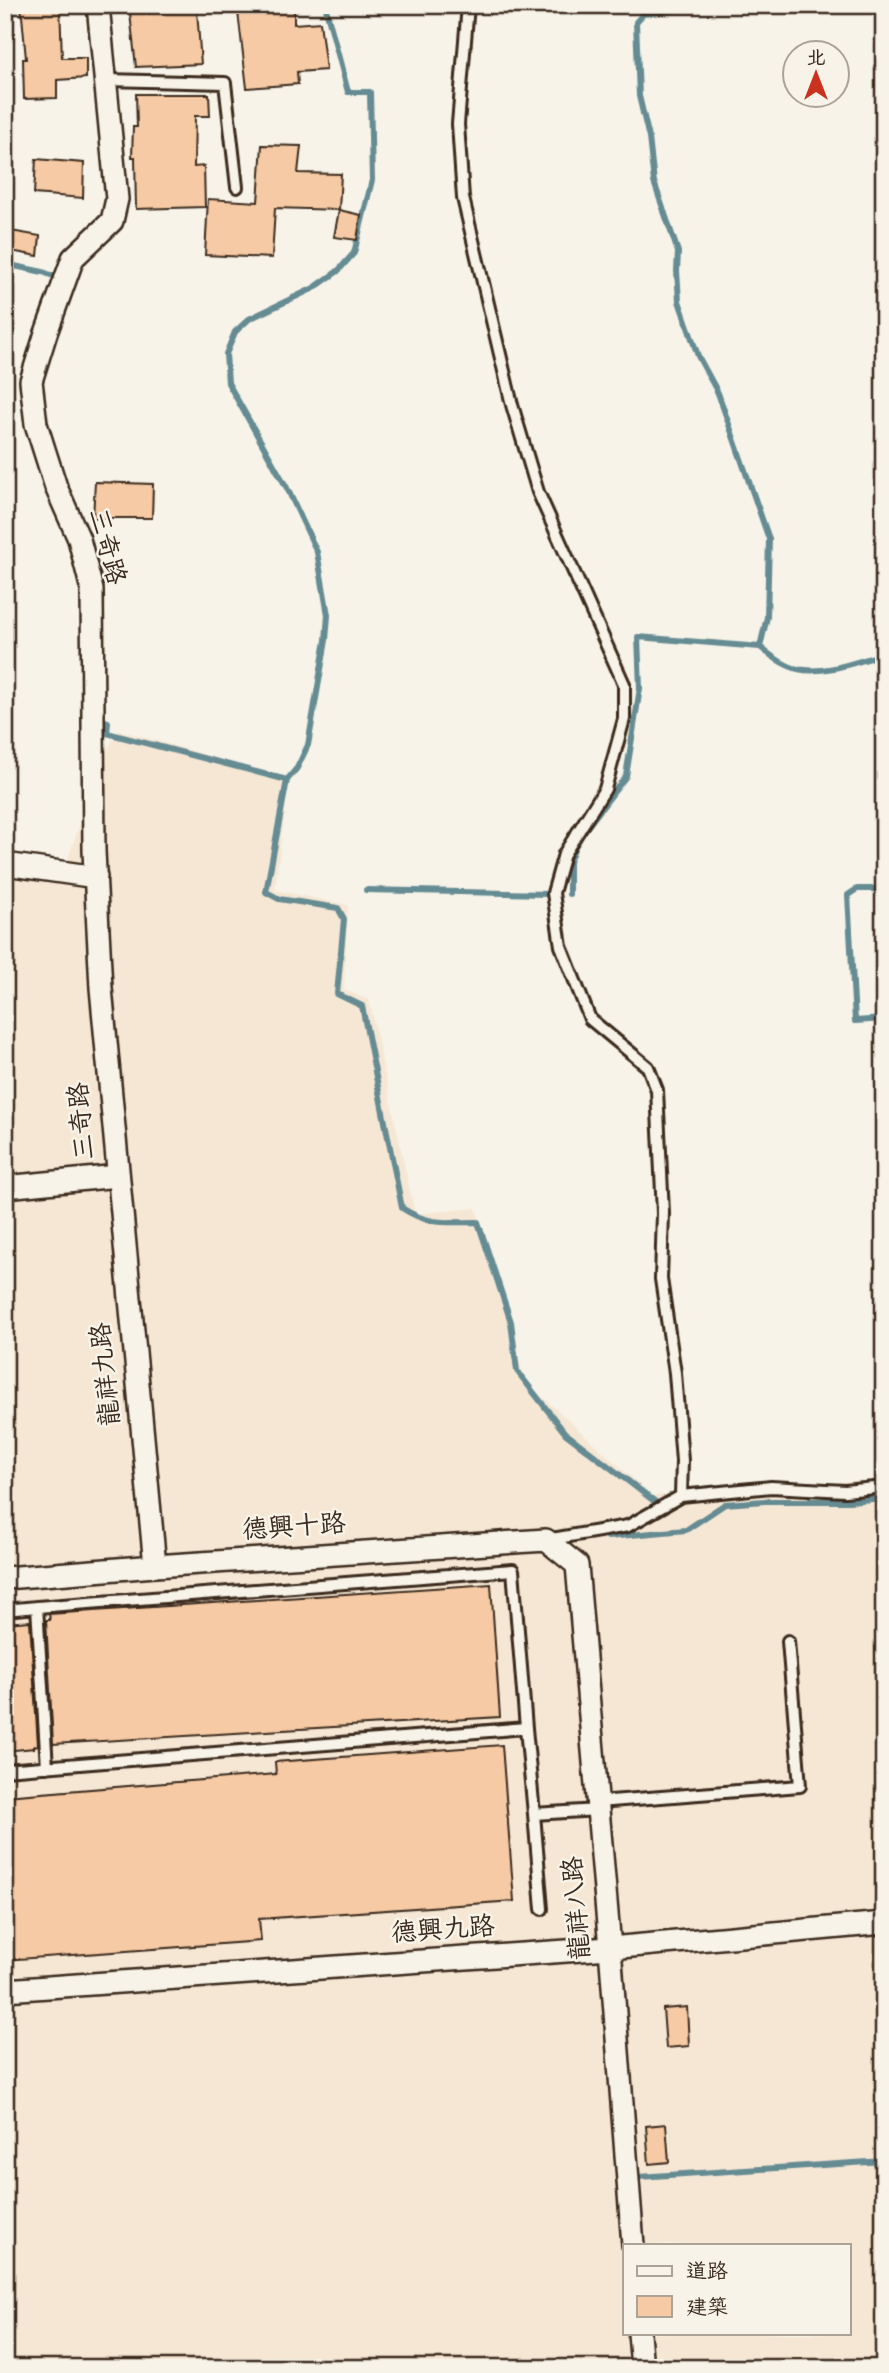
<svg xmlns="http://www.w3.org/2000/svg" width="889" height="2373" viewBox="0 0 889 2373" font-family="Dekko,'LXGW WenKai TC',sans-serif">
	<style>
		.built { fill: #f6e7d4; fill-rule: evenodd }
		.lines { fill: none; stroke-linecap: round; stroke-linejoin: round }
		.stream { stroke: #658b93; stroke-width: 6 }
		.building { fill: #f5caa4; stroke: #3b2a1e; stroke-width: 2 }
		.service-casing { stroke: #3b2a1e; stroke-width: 16 }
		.minor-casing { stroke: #3b2a1e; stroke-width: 26 }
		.service { stroke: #f7f3e8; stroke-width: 10 }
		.minor { stroke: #f7f3e8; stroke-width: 21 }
		.labels { text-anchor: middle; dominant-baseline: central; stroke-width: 5; stroke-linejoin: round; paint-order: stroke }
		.street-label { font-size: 26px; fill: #3b2a1e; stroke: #f7f3e8 }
	</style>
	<rect width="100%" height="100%" fill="#f7f3e8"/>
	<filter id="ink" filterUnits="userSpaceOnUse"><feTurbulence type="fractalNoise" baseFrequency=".0143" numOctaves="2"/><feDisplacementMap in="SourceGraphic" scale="14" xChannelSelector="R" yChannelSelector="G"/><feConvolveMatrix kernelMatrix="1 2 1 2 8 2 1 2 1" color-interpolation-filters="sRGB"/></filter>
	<g filter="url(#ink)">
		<path class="built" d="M119 730 289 779 275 890 348 905 344 990 369 1000 415 1214 476 1208 525 1381 652 1496 884 1479V2368H5V862L68 859 101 760ZM625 2245H849V2333H625Z"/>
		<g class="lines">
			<path class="stream" d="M325 5 348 92H370L372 180 354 253 338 271 314 288 249 319 235 332 226 354 228 383 287 488 317 552 328 615 326 640 308 745 297 768 287 780 266 892 279 899 338 908 344 919 337 994 362 1006 402 1208C429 1226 447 1222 478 1222L511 1322 517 1371 565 1433 662 1507
				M680 5 676 10 643 14 636 22 639 96 649 138 654 182 678 252 677 271 679 301 698 356 718 393 769 539 767 617 760 647C771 656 784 666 798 669 825 675 858 661 884 654
				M5 264 43 272 61 279 60 281
				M98 718 108 722 107 733 287 780
				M585 830 626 776 640 688 638 637 760 647
				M884 889H857L848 895 855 1021 884 1019
				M366 890 548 894
				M569 894V862L577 841
				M608 1537 686 1530 725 1504 765 1501H849L884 1498
				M638 2177 884 2161"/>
		</g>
		<path class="building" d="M21 5H60L62 58H86V78L57 80V98L24 99 23 59H26Z
			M294 6V24L320 22 326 70 297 72 298 84 247 88 238 12Z
			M197 10 201 64 136 67 130 13Z
			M136 94H209L210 116H195L194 167 204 166 205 207 136 209 135 157H132L133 127H137Z
			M262 145 301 146 298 173 341 174 339 210 275 208 272 258 205 255 208 199 258 202Z
			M36 159 84 163 83 198 34 194Z
			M339 210 361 215 357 240 334 237Z
			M5 230 40 236 38 256 5 250Z
			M95 482 153 484 152 518H93Z
			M491 1584 500 1717 53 1744 46 1620H50L49 1614Z
			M30 1621 38 1745 34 1746V1748L5 1751V1623Z
			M502 1745 514 1901 259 1919 261 1941 5 1960V1796L276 1774 275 1762Z
			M687 2007 689 2046 666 2048 663 2009Z
			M666 2124 669 2162 649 2164 646 2126Z"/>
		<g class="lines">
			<defs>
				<path id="service" d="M468 5 458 124 463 198 512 405 538 492 624 684V719L605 789 564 854 553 893 561 946 590 1019 648 1067 657 1090 663 1213 661 1279 675 1373 682 1461 681 1496
					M107 80 225 83 237 187
					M546 1540 628 1526 681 1496 771 1487 845 1491 884 1487
					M5 1610 37 1607
					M47 1767 37 1607 513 1570 526 1728
					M5 1770 526 1728 534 1814
					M598 1802 800 1786 788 1641
					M542 1909 534 1814 598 1810"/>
				<path id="minor" d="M98 5 117 199 112 221 73 258 46 333 31 381 36 424 56 487 79 539 92 590 94 851 101 988 155 1566
					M5 864 96 877
					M5 1187 118 1176
					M5 1578 155 1566 546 1540 577 1565 610 1948 633 2245
					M5 1990 610 1948 884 1923
					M639 2333 642 2368"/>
			</defs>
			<use href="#service" class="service-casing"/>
			<use href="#minor" class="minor-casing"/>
			<use href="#service" class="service"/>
			<use href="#minor" class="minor"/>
		</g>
	</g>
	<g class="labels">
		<g class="street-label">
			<text transform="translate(105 547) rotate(75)">三奇路</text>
			<text transform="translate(84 1121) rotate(-95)">三奇路</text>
			<text transform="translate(108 1374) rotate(-96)">龍祥九路</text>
			<text transform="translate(294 1529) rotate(-4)">德興十路</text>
			<text transform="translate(579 1908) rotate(-95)">龍祥八路</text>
			<text transform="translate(443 1932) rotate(-4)">德興九路</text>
		</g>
	</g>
	<rect width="889" height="2373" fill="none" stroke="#f7f3e8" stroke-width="28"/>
	<rect x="14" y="14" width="861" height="2345" fill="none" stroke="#3b2a1e" stroke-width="2.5" filter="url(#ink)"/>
	<rect x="623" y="2244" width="228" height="91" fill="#f7f3e8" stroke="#aca397" stroke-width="2"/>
	<rect x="637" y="2266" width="35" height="10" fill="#f7f3e8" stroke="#aca397" stroke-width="2"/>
	<text x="686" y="2278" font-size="21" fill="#3b2a1e">道路</text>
	<rect x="637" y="2296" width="35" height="21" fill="#f5caa4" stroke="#aca397" stroke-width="2"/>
	<text x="686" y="2314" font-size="21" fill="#3b2a1e">建築</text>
	<g transform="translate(816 74)"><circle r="33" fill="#f7f3e8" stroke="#aca397" stroke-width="2"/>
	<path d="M0-5L12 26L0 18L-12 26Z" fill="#c8321e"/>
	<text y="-10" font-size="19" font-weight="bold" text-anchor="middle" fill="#3b2a1e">北</text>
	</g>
</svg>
